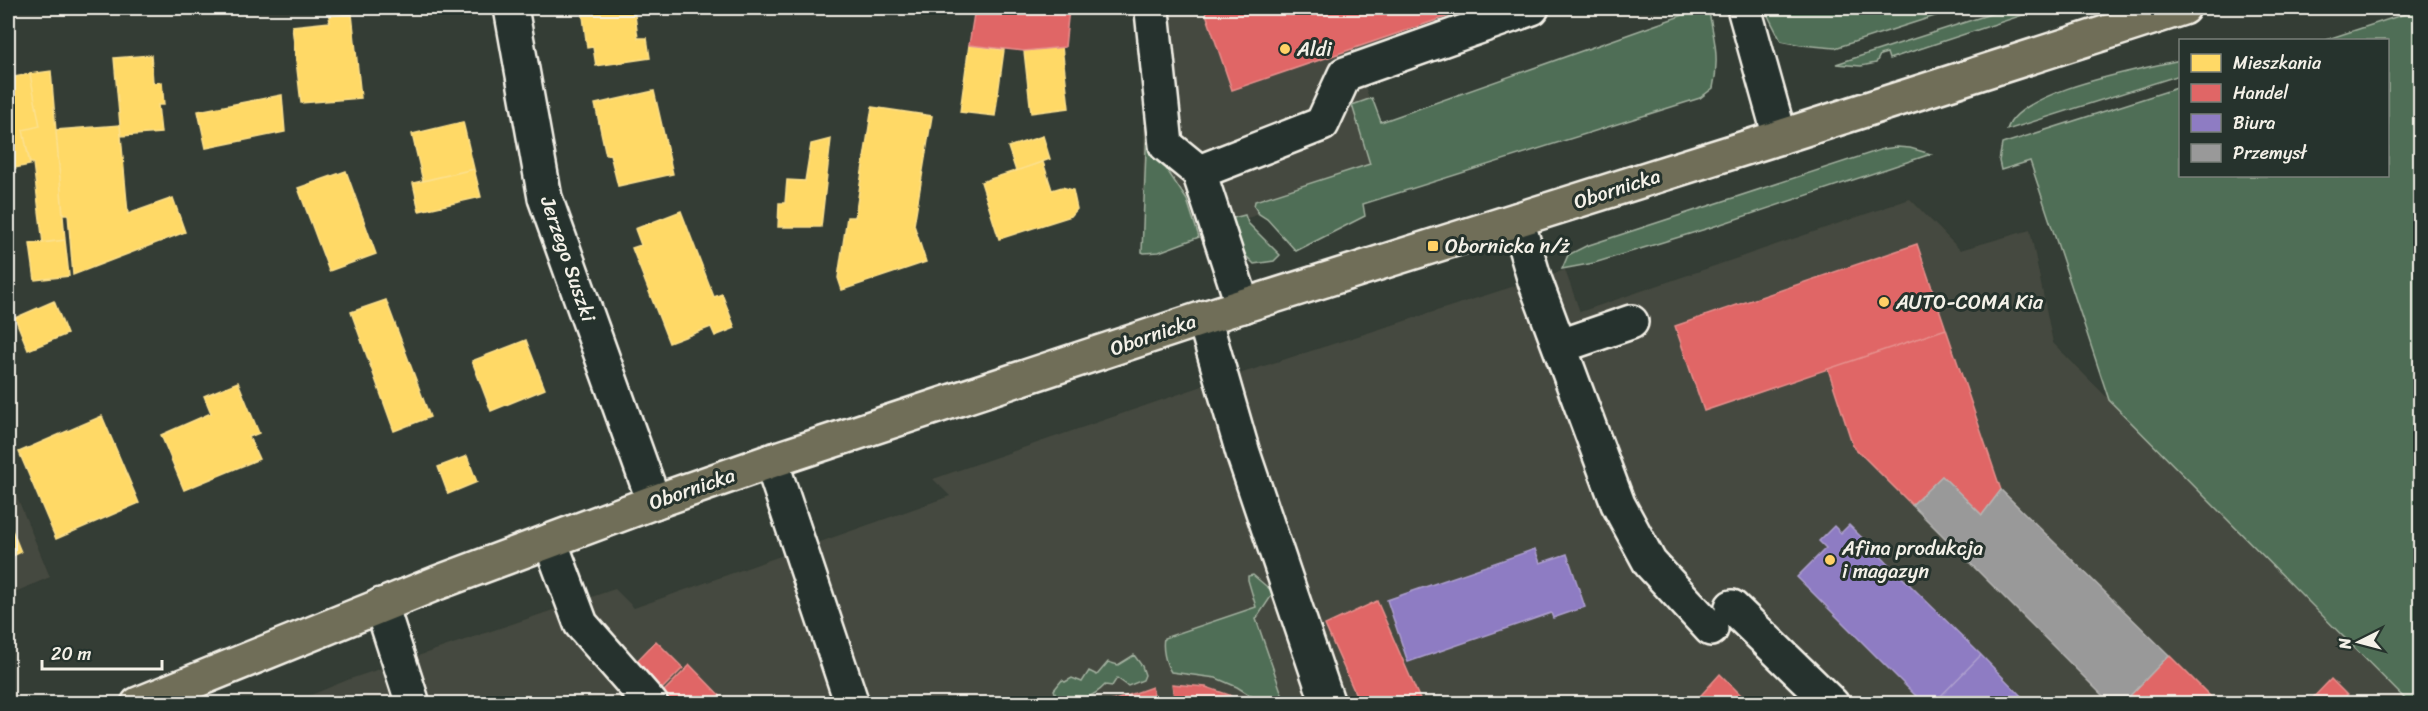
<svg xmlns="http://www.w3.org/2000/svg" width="2428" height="711" viewBox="0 0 2428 711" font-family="Sriracha,sans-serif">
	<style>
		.built { fill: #45493f }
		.green { fill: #506e56; stroke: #a2b09f; stroke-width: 1.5 }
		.homes { fill: #ffd966; stroke: #fce08d; stroke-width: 1.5 }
		.shops { fill: #e06666; stroke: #e6908d; stroke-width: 1.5 }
		.offices { fill: #8e7cc3; stroke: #ad9fce; stroke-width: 1.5 }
		.industry { fill: #999; stroke: #b4b3b1; stroke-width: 1.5 }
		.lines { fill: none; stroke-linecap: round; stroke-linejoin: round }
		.minor-casing { stroke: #f4f1e8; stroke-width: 38 }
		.major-casing { stroke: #f4f1e8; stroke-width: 38 }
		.minor { stroke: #26332d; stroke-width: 33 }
		.major { stroke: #706e59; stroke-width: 33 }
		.poi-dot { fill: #ffd166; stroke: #26332d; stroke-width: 2 }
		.labels { text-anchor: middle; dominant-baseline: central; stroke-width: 6; stroke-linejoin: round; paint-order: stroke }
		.poi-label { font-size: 20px; fill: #f4f1e8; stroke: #26332d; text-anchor: start }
		.street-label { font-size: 20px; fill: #f4f1e8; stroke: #26332d }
	</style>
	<rect width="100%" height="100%" fill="#343d35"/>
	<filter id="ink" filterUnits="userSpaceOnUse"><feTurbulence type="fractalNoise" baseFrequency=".0167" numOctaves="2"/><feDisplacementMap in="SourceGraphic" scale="12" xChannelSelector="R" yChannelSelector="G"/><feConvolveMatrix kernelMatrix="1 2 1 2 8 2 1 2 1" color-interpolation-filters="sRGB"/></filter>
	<g filter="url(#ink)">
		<path class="built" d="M1146 8H1555L1361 74 1393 171 1142 252Z
			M1910 199 1960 250 2030 230 2053 343 2410 703 289 704 350 679 615 589 634 608 950 496 933 479 1217 381 1565 270 1580 312Z
			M8 475 50 577 8 595Z"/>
		<path class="green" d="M1703 8H1708C1714 36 1720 59 1713 88L1700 98 1363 204 1365 216 1296 251 1267 219 1259 214 1254 206 1255 201 1370 164 1352 105 1372 98 1381 122Z
			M1764 8H1960L1835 48 1801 45 1781 41Z
			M2009 8H2044L1889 59 1887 53 1880 55 1876 63 1861 66 1836 64Z
			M2420 9V703L2410 704 2109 400 2030 161 2001 170 1999 161 2002 144 2005 143 2180 87V176H2388V40H2325Z
			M2180 60V75L2007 130C2017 90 2143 69 2180 60Z
			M1145 90 1161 161 1187 200 1199 237 1159 252 1144 253 1142 252 1147 125Z
			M1897 147 1910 148 1931 154 1709 228 1594 263 1562 269 1568 255 1586 246 1883 149Z
			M1245 215 1248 223 1280 255 1274 261 1254 264 1245 255 1233 218Z
			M1253 575 1272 591V595L1256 619 1285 703H1262L1237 687 1216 678 1171 672C1165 663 1162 648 1164 638L1256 607 1248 580V576Z
			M1134 655 1142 666 1145 675 1143 680 1128 686 1117 678 1112 686 1105 685C1094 697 1075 704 1059 703L1054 690 1062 680 1065 682 1072 678 1082 682 1089 671 1097 675 1108 662 1118 665Z"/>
		<path class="homes" d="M582 8H634L638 38H647L650 58 596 66 593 47 587 48Z
			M352 14 361 98 301 103 292 26 330 22 329 16Z
			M969 45 1004 50 995 116 960 112Z
			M1062 47 1069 108 1031 113 1024 51Z
			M151 55 153 83 162 82 164 105H158L161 133 121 136 114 58Z
			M51 71 65 240 43 243 33 163H30L23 130 40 126 30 74Z
			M30 74 40 126 23 130 30 165 9 169 8 78Z
			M654 91 673 174 618 186 610 154 606 155 595 104Z
			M282 95 285 132 206 148 198 111Z
			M872 107 932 116 914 225 926 262 842 290 838 278 847 217H855Z
			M463 122 474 169 423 181 412 134Z
			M120 125 128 214 173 198 185 232 73 275 68 214H63L56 130Z
			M1043 136 1050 159 1016 171 1008 147Z
			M831 139 821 227H778L779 203H785L787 180 805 181 811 144Z
			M1043 162 1052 190 1062 187 1073 190 1077 209 1071 216 999 239 981 182Z
			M474 169 481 197 419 211 413 183Z
			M346 171 376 254 329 271 298 188Z
			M681 211 714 297 722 294 735 328 715 336 711 327 669 343 632 248 641 245 635 229Z
			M65 240 69 276 35 280 30 244Z
			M386 300 430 417 394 431 351 312Z
			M54 301 67 334 28 350 15 318Z
			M526 340 545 389 491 411 472 361Z
			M238 382 259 433 249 437 259 459 184 490 161 435 211 413 204 396Z
			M102 416 139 503 56 539 19 452Z
			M467 456 477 482 448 494 438 467Z
			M8 520 21 552 8 558Z"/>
		<path class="shops" d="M975 8H1069L1065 47 1024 51 969 45Z
			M1204 8H1472L1232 90Z
			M1917 244 1946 329 1704 411 1675 326Z
			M1946 329 2001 490 1982 515 1942 476 1912 505 1853 446 1828 369Z
			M1377 601 1422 704H1360L1325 625Z
			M656 641 683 668 662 689 635 663Z
			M2169 655 2218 704H2122Z
			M690 665 728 704H674L663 692Z
			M1720 674 1750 704H1693Z
			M2331 679 2347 695 2340 704H2307Z
			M1172 684 1206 687 1229 695 1243 704H1104L1152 687 1155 700 1174 698Z"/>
		<path class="offices" d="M1849 525 1981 655 1933 704H1924L1797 577 1826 548 1819 541 1834 526 1841 533Z
			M1535 549 1540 563 1567 554 1585 607 1553 618 1551 613 1408 662 1387 600Z
			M1981 655 2029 704H1933Z"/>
		<path class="industry" d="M1942 476 1982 515 2001 490 2169 655 2122 704H2111L1912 505Z"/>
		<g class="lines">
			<defs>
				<path id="minor" d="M511 8 545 198 654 502
					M1744 8 1780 137
					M1152 11 1166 145 1199 172 1243 306
					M1199 172 1322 124 1345 74 1532 8
					M1517 220 1535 281 1618 504 1650 563 1711 629
					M1204 318 1243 453 1328 704
					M1561 346 1631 322
					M771 461 852 704
					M550 541 581 624 651 704
					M381 605 413 704
					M1732 607 1832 704"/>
				<path id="major" d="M138 704 437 583 654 502 771 461 1204 318 1780 137 2183 8"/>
			</defs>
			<use href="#minor" class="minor-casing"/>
			<use href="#major" class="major-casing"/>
			<use href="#minor" class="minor"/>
			<use href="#major" class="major"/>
		</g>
	</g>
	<g class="poi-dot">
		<circle cx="1285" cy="49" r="6"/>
		<rect x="1427" y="240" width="12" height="12" rx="3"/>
		<circle cx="1884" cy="302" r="6"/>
		<circle cx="1830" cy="560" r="6"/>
	</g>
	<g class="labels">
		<g class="poi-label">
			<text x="1297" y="49">Aldi</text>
			<text x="1445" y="246">Obornicka n/ż</text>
			<text x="1896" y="302">AUTO-COMA Kia</text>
			<text x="1842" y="548">Afina produkcja<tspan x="1842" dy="23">i magazyn</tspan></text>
		</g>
		<g class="street-label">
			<text transform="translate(1617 189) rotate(-18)">Obornicka</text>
			<text transform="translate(568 259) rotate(71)">Jerzego Suszki</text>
			<text transform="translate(1153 335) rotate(-19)">Obornicka</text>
			<text transform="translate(692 489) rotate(-19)">Obornicka</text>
		</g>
	</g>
	<rect width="2428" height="711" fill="none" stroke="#26332d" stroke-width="30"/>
	<rect x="15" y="15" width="2398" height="681" fill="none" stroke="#f4f1e8" stroke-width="2" filter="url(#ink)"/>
	<rect x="2179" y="39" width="210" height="138" fill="#26332d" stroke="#787f78" stroke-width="1.5"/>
	<rect x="2191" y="54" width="30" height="18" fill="#ffd966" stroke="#787f78" stroke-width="1.5"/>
	<text x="2233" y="69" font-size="18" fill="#f4f1e8">Mieszkania</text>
	<rect x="2191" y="84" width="30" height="18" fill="#e06666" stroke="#787f78" stroke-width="1.5"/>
	<text x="2233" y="99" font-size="18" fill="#f4f1e8">Handel</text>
	<rect x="2191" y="114" width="30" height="18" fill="#8e7cc3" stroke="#787f78" stroke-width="1.5"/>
	<text x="2233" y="129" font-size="18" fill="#f4f1e8">Biura</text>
	<rect x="2191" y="144" width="30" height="18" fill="#999999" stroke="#787f78" stroke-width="1.5"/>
	<text x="2233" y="159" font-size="18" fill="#f4f1e8">Przemysł</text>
	<g transform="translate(2359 642) rotate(264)" stroke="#26332d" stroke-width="4.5" paint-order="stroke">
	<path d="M0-4.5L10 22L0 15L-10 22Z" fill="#f4f1e8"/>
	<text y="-9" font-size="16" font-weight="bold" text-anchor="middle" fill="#f4f1e8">N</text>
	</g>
	<path d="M42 660v9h120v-9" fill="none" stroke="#f4f1e8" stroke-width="3"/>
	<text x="51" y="660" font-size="18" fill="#f4f1e8" stroke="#26332d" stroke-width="4.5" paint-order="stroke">20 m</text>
</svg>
